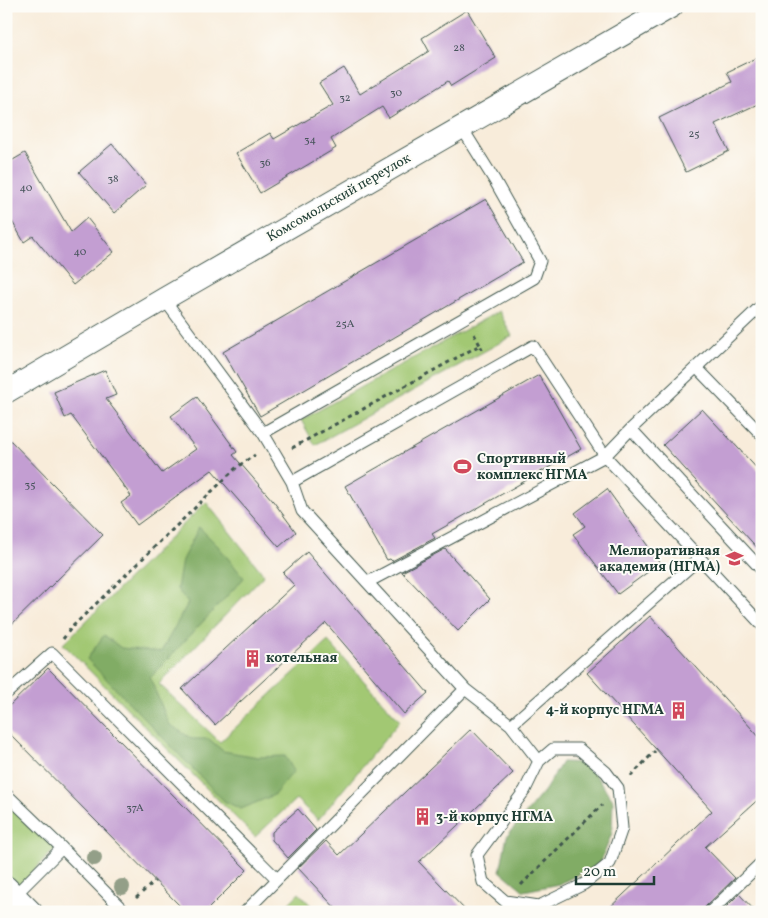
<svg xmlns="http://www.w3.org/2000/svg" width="768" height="918" viewBox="0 0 768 918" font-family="Vollkorn,serif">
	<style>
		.green { fill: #a2c873; stroke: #608254 }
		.forest { fill: #81ac65; stroke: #50744c }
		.building { fill: #c39ed2 }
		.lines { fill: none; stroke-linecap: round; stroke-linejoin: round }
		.lane-casing { stroke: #40574d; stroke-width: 13 }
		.street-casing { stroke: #40574d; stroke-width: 24 }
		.path { stroke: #40574d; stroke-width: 3; stroke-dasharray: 4 4; stroke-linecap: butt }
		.lane { stroke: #fff; stroke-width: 11 }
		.street { stroke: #fff; stroke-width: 22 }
		.tree { fill: #939f88 }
		.labels { text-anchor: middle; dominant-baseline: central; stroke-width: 4; stroke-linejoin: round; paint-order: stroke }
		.number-label { font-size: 11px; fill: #48555c }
		.street-label { font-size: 14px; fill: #1f3d34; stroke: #fdfcf7 }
		.poi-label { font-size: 14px; font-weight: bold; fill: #1f3d34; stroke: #fdfcf7; text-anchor: start }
	</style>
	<rect width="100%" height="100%" fill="#fdfcf7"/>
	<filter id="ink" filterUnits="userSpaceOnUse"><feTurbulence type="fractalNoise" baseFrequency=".02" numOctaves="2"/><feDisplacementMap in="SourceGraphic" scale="10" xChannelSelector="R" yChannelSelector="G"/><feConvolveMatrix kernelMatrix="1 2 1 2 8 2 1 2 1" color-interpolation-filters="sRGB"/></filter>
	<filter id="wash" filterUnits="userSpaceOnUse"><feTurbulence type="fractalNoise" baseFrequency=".0096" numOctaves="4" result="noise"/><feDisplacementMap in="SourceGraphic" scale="20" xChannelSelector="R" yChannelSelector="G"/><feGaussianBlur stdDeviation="1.12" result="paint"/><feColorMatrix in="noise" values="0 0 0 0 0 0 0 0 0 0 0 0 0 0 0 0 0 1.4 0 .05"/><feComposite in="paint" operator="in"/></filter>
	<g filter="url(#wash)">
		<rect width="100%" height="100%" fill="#f8ecda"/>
		<path class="green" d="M499 311 512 336 315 445 301 420Z
			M206 502 264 575 159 684 220 742 328 641 400 721 318 820 296 799 255 837 63 644Z
			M6 799 56 848 15 890 6 881Z
			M299 893 317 912H280Z"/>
		<path class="forest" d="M199 527 218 546 244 578 150 678 169 724 192 739H209L223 751 258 757 285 756 294 771 274 795 241 809 224 801 87 659 104 635 121 648 161 652 188 603 177 589 182 560Z
			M562 762 587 763 613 800 612 833 600 864 559 884 524 891 500 871 507 836 545 790Z"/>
		<g id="blocks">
			<path class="building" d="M467 10 496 58 451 86 448 81 389 118 382 107 331 139 336 148 260 193 236 153 270 133 274 139 333 105 319 83 344 68 360 94 429 51 422 38Z
				M762 55V102L715 124 729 151 686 172 659 118 732 82 727 72Z
				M112 144 146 185 114 213 79 172Z
				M25 153 71 232 87 218 114 252 73 285 33 236 24 242 6 211V164Z
				M486 199 523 262 260 416 223 352Z
				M105 370 116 395 106 399 162 473 196 449 171 416 197 397 237 452 233 455 273 501 296 532 279 547 212 470 137 525 121 503 131 496 71 415 65 418 54 392Z
				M539 375 581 449 432 534 435 538 392 561 390 559 387 560 345 486Z
				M702 409 762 474V553L663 445Z
				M6 436 103 535 6 630Z
				M607 489 660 563 618 594 573 534 585 526 575 513Z
				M445 549 490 599 458 631 402 572Z
				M307 552 428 693 404 714 326 623 215 725 182 689 294 585 283 573Z
				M650 616 762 740V796L705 847 735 878 705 907 703 912H605L712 811 587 673Z
				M48 668 247 870 205 912H186L6 730V709Z
				M471 729 513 773 419 862 467 912H339L298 868 326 841 339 855Z
				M298 809 316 830 288 858 272 840V832Z
				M739 894 756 912H721Z"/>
		</g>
	</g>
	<g filter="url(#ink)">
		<use href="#blocks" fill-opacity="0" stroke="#40574d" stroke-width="1"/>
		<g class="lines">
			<defs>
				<path id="lane" d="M164 299 263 433 292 482 302 511 465 689 245 912
					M762 305 631 429 605 456 762 625
					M696 367 762 435
					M631 429 762 570
					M263 433 534 278 540 261 495 181 462 128
					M292 482 533 346 605 456 368 582
					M465 689 511 725 700 558
					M6 694 52 653 277 879
					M511 725 539 761 525 790 477 855 483 882 505 901 539 906 584 884 610 863 622 828 618 788 606 772 579 749H553L539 761
					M6 794 62 848 123 910
					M15 895 62 848
					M710 912 762 862"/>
				<path id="street" d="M6 392 164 299 672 6
					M6 887 31 912"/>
			</defs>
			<use href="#lane" class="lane-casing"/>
			<use href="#street" class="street-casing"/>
			<path class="path" d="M474 334 480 345
				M292 448 480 345 484 353
				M63 639 71 628 237 467 255 455
				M631 776 655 751
				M521 885 602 805
				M136 898 155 881"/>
			<use href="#lane" class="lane"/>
			<use href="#street" class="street"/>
		</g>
		<g class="tree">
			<circle cx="94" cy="858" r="8"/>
			<circle cx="122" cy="887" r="8"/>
		</g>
	</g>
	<defs>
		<symbol id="stadium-bare" viewBox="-9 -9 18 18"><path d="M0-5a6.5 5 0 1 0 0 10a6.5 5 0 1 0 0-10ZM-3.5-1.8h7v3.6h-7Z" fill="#d1495b" stroke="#fdfcf7" stroke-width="2.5" paint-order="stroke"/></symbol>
		<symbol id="university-bare" viewBox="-9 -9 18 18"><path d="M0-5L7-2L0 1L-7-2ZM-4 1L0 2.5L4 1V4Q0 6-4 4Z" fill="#d1495b" stroke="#fdfcf7" stroke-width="2.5" paint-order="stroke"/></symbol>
		<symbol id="building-bare" viewBox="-9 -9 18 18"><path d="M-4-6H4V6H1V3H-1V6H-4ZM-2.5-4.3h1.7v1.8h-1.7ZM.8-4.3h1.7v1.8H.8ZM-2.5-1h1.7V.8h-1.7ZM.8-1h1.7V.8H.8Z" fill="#d1495b" stroke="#fdfcf7" stroke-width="2.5" paint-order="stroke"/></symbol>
	</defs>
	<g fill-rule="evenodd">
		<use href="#stadium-bare" x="450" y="454" width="25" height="25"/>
		<use href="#university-bare" x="722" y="546" width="25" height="25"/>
		<use href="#building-bare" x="240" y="646" width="25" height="25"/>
		<use href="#building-bare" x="666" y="698" width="25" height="25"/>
		<use href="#building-bare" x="410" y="804" width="25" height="25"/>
	</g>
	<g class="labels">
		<g class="number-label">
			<text x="459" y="48">28</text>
			<text x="396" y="93">30</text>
			<text x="345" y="98">32</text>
			<text x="694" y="134">25</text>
			<text x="310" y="140">34</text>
			<text x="265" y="163">36</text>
			<text x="113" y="179">38</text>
			<text x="26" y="188">40</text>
			<text x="80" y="252">40</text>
			<text x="345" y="324">25А</text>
			<text x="30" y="485">35</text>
			<text x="135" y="808">37А</text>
		</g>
		<g class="street-label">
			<text transform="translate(339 198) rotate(-30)">Комсомольский переулок</text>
		</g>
		<g class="poi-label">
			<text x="477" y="459">Спортивный<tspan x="477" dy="16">комплекс НГМА</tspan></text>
			<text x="720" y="551" text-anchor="end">Мелиоративная<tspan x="720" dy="16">академия (НГМА)</tspan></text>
			<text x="266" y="658">котельная</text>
			<text x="664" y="710" text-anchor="end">4-й корпус НГМА</text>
			<text x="436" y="817">3-й корпус НГМА</text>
		</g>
	</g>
	<rect width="768" height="918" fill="none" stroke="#fdfcf7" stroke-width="25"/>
	<path d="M576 876v8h78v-8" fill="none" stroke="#1f3d34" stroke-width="2.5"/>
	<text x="583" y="876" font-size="15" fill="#1f3d34" stroke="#fdfcf7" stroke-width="4" paint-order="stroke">20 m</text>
</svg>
